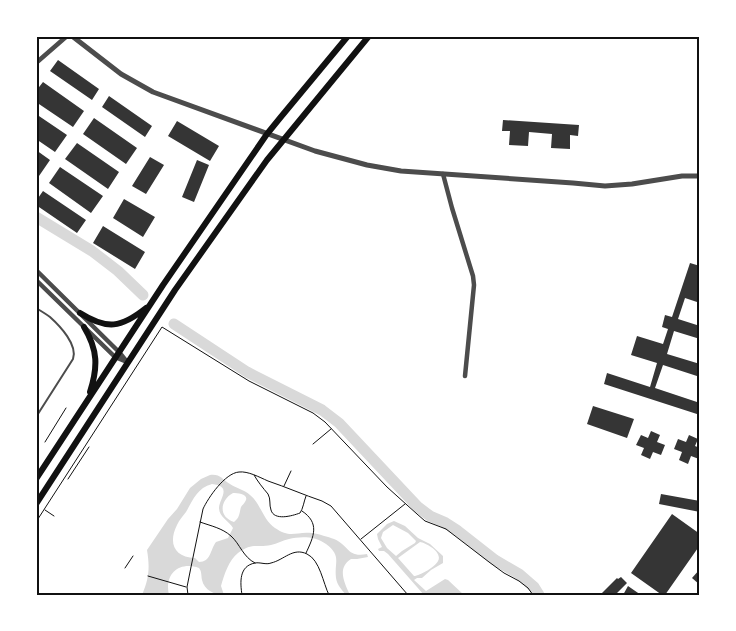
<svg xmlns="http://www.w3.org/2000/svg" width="736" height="631" viewBox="0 0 736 631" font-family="Cabin,sans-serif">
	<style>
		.water { fill: #d9d9d9; fill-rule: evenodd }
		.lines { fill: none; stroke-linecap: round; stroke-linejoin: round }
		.river { stroke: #d9d9d9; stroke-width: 11 }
		.building { fill: #353535 }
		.path { stroke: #111; stroke-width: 1 }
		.service { stroke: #4c4c4c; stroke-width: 2 }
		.minor { stroke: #4c4c4c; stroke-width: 4.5 }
		.tertiary { stroke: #4c4c4c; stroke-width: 5 }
		.primary { stroke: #111; stroke-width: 6 }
		.neatline { fill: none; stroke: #111; stroke-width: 2 }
	</style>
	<rect width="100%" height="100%" fill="#fff"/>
	<path class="water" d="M210 475C221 474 221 479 230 484 236 488 245 490 250 495 261 504 263 520 275 528 291 539 296 531 312 533 319 534 328 537 334 539 349 545 347 558 367 554L368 557 357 559H351C337 568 344 582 350 595H346C342 590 337 585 336 578 334 562 342 556 326 544 316 536 300 536 289 539 283 540 277 544 271 545 257 548 252 542 238 553 229 560 224 575 221 586L224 595C215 595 204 590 202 580 201 575 202 572 199 568 179 561 164 574 169 595H142C149 578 150 568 147 550L168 519 177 509 190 488 201 479ZM212 484C233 486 219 499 219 508 219 517 229 521 233 528L228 538 216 542C210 550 211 562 199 562L195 558C174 557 168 543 177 525 179 520 183 516 186 512 193 500 197 488 212 484ZM233 493C238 493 248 494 246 500 245 503 242 505 241 507 239 514 240 517 234 522 218 517 220 500 233 493Z
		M394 521 405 526 418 538 430 544 443 556V563L431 570 422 578H417L414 580 426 591 445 579 448 580 464 595H424L388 554 384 551H379L378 549 382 547 378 539 377 534 387 524ZM393 525 408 533 416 541 415 543 402 551 396 556 387 548 381 538 383 532ZM420 542C426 543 443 552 438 561 436 566 420 576 414 576L398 558Z"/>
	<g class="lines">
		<path class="river" d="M36 217 92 251 118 271 143 295
			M174 324 247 372 322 410 339 423 418 507 430 516 444 522 458 531 495 560 519 574 534 587 539 595"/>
	</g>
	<path class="building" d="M58 60 99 89 92 100 50 71Z
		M43 82 84 111 73 127 36 102V91Z
		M109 96 152 126 145 137 102 107Z
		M36 114 67 135 55 152 36 139Z
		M94 118 137 148 126 164 83 134Z
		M503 120 579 125 578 136 570 135V149L551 148 552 134 529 132 528 146 509 145 510 131H502Z
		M177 121 219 146 210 161 168 136Z
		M77 143 119 172 108 189 65 159Z
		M36 150 50 160 39 176 36 174Z
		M150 157 164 165 146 194 132 186Z
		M197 160 209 165 194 202 182 197Z
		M60 167 103 196 91 213 49 183Z
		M43 191 86 220 77 233 36 205V201Z
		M124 199 155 217 143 237 113 218Z
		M103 226 145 252 135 269 93 243Z
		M690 263 700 266V303L685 298 678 319 700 326V339L674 331 667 354 700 364V377L663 365 655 388 700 403V415L604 384 607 373 650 387 657 363 631 355 637 336 663 344 668 329 662 327 665 315 672 317Z
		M593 406 634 419 627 438 587 424Z
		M651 431 660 435 657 442 665 445 661 455 653 452 650 459 641 455 644 448 636 445 641 435 648 438Z
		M689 435 698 439 695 446 700 448V457L699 459 691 456 688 464 679 460 682 452 674 449 678 439 686 442Z
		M661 494 700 501V512L659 504Z
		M672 514 700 534V545L665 595H662L631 573Z
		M700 569V585L692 578Z
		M621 577 627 583 615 595H600L617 578 618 579Z
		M628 586 641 595H623Z"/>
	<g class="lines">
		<path class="path" d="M45 442 66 408
			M313 444 331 429
			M254 475C258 482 263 488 268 494 271 499 269 505 271 510 274 521 292 516 300 513 303 509 304 501 306 496
			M68 479 89 447
			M284 486 291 471
			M45 510 54 516
			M302 511C320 523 314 536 306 553
			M36 522 162 327 249 381 313 413 325 422 387 487 417 514 425 521 446 529 489 562 504 573 519 581 528 588 533 595
			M200 522C211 526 222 528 231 536 240 544 243 557 255 563
			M361 539 405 504
			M125 568 133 556
			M148 576 186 587
			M188 595 187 587 191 567 203 509C208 498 225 473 239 472 248 471 259 477 268 481 286 487 304 495 322 501L331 506 408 595
			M242 595C240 582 239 566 255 563 260 562 266 565 271 563 284 560 293 547 307 554 320 560 323 583 329 595"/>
		<path class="service" d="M36 308C41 311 46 314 50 317 60 326 78 345 73 359L36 417"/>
		<path class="minor" d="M36 63 67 36
			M443 174 452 208 473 276 474 285 465 376
			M36 270 119 352 127 362
			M36 280 115 357 127 362"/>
		<path class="tertiary" d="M72 36 121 74 153 92 315 151 367 165 401 171 573 183 605 186 632 184 682 176H700"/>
		<path class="primary" d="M80 313C107 330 121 328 146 308
			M84 327C98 350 98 367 90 392
			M36 479 163 285 267 134 280 118 348 36
			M36 504 175 290 267 160 369 36"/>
	</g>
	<rect width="736" height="631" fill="none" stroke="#ffffff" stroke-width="75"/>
	<rect x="38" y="38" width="660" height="556" class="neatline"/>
</svg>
